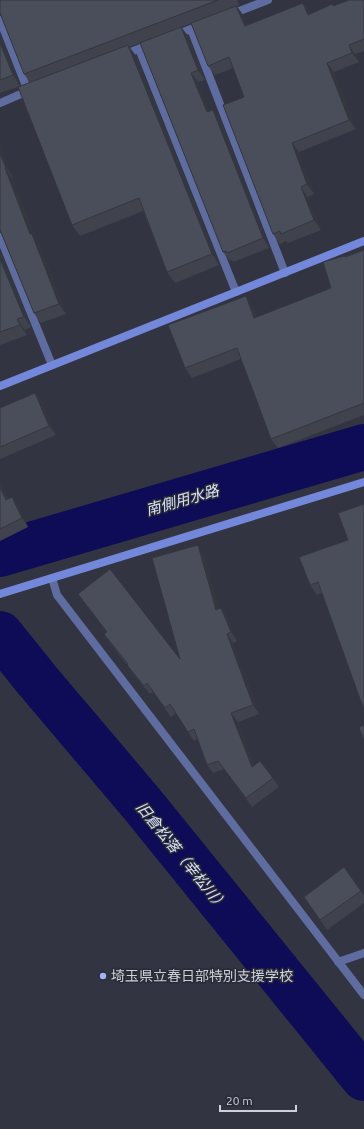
<svg xmlns="http://www.w3.org/2000/svg" width="364" height="1129" viewBox="0 0 364 1129" font-family="Ubuntu,'Noto Sans JP',sans-serif">
	<style>
		.lines { fill: none; stroke-linecap: round; stroke-linejoin: round }
		.river { stroke: #0f0c57; stroke-width: 46 }
		.lane { stroke: #5e6ca0; stroke-width: 8 }
		.street { stroke: #5e6ca0; stroke-width: 8 }
		.secondary { stroke: #7488db; stroke-width: 8 }
		.wall { fill: #40434d }
		.shaded-wall { fill: #34373f }
		.building { fill: #4a4e5a; stroke: #34373f }
		.poi-dot { fill: #a0b3fd; stroke: #282b37; stroke-width: 1.5 }
		.labels { text-anchor: middle; dominant-baseline: central; stroke-width: 3; stroke-linejoin: round; paint-order: stroke }
		.poi-label { font-size: 14px; fill: #cfd1d9; stroke: #282b37; text-anchor: start }
		.water-label { font-size: 15px; font-style: italic; fill: #d9e0f7; stroke: #282b37 }
	</style>
	<rect width="100%" height="100%" fill="#323541"/>
	<g class="lines">
		<path class="river" d="M0 554 364 447
			M0 634 37 680 142 804 364 1078"/>
		<path class="lane" d="M229 15 268 0
			M191 29 285 273
			M175 35 204 24
			M139 49 236 292
			M123 55 151 44
			M0 103 30 90
			M0 237 52 365"/>
		<path class="street" d="M0 20 28 91
			M52 578 57 595 364 995
			M338 962 364 953"/>
		<path class="secondary" d="M0 386 364 241
			M0 594 364 482"/>
	</g>
	<path class="wall" d="M0 0H237L239 5 237 6 243 15 247 25 303 3 311 14 333 6 364 0V51L355 54 359 62 334 72 356 129 299 152 314 194 307 197 321 230 288 243 286 241 280 244 273 234 244 97 233 68 215 75 208 66 192 23 181 27 188 36 205 80 198 82 209 111 213 110 220 119 269 248 233 262 232 260 230 261 223 252 140 43 129 47 136 56 219 265 175 283 167 272 143 211 80 236 72 225 30 82 24 74 1 15H0Z
		M0 35 20 86 0 93Z
		M0 144 13 178H12L36 239 39 244 66 314 41 323 34 313 1 232H0Z
		M364 250V415L278 448 271 439 241 359 192 378 185 368 252 306 257 317 331 288 344 256 345 257Z
		M0 252 31 327 25 330 27 335 0 345Z
		M35 393 42 402 56 435 0 459V408Z
		M0 482 8 499 12 497 18 506 28 527 0 541Z
		M364 504V710L322 593 317 595 310 585 299 557 348 540 338 513Z
		M204 554 219 609 221 608 227 617 237 641 233 643 259 714 238 722 254 765 273 778 279 787 252 807 224 769 213 773 207 765 197 739 194 741 176 713 171 717 153 692 150 694 133 674 127 665 110 643 104 634 107 632 78 594 180 659Z
		M344 867 364 895V903L327 930 304 897Z"/>
	<path class="shaded-wall" d="M303 3 310 13 315 24 308 15Z
		M236 6 243 15 251 36 245 26Z
		M181 27 188 36 205 80 198 70Z
		M0 35 20 86 13 75 0 43Z
		M128 45 136 56 219 265 212 254Z
		M349 45 355 54 359 62 352 53Z
		M327 63 334 72 356 129 349 120Z
		M191 73 198 82 214 121 207 112Z
		M213 110 220 119 269 248 263 238Z
		M292 143 299 152 314 194 307 184Z
		M0 144 13 178 6 168 0 153Z
		M5 168 12 178 36 239 39 244 66 314 59 304 30 234Z
		M301 187 307 197 321 230 314 220Z
		M0 252 31 327 24 317 0 259Z
		M246 296 252 306 261 328 254 318Z
		M17 319 25 330 27 335 20 325Z
		M35 393 42 402 56 435 49 426Z
		M0 482 12 509 6 500 0 487Z
		M12 497 18 506 28 527 22 518Z
		M198 545 204 554 222 619 216 610Z
		M221 608 227 617 237 641 231 632Z
		M227 634 233 643 259 714 253 705Z
		M231 713 238 722 258 776 252 767Z"/>
	<path class="building" d="M0 0H218L24 74 0 13Z
		M349 0H364V39L349 45 352 53 327 63 349 120 292 143 307 184 301 187 314 220 281 234 280 231 273 234 223 105 244 97 229 57 208 66 191 23 236 6 245 26 303 3 308 15 332 4 333 6Z
		M181 27 198 70 191 73 207 112 213 110 263 238 227 253 226 251 223 252 140 43Z
		M0 43 13 75 0 80Z
		M128 45 212 254 167 272 139 198 72 225 18 87Z
		M0 153 6 168H5L30 234H32L59 304 34 313 0 230Z
		M364 250V403L271 439 237 348 185 368 168 325 246 296 254 318 331 288 323 262 344 256 345 257Z
		M0 259 24 317 17 319 20 325 0 332Z
		M35 393 49 426 0 447V408Z
		M0 487 6 500 12 497 22 518 0 529Z
		M364 504V710L318 582 310 585 299 557 348 540 338 513Z
		M198 545 216 610 221 608 231 632 227 634 253 705 231 713 252 767 260 761 273 778 246 798 218 761 207 765 194 729 188 732 170 704 165 708 147 683 144 686 127 665 128 664 104 634 107 632 78 594 110 569 180 659 152 558Z
		M364 725V741L359 727Z
		M344 867 361 891 320 920 304 897Z"/>
	<circle class="poi-dot" cx="103" cy="976" r="4"/>
	<g class="labels">
		<g class="poi-label">
			<text x="111" y="976">埼玉県立春日部特別支援学校</text>
		</g>
		<g class="water-label">
			<text transform="translate(182 500) rotate(-16)">南側用水路</text>
			<text transform="translate(182 856) rotate(51)">旧倉松落（幸松川）</text>
		</g>
	</g>
	<path d="M220 1105v6h76v-6" fill="none" stroke="#cfd1d9" stroke-width="2"/>
	<text x="226" y="1105" font-size="12" fill="#cfd1d9" stroke="#282b37" stroke-width="3" paint-order="stroke">20 m</text>
</svg>
